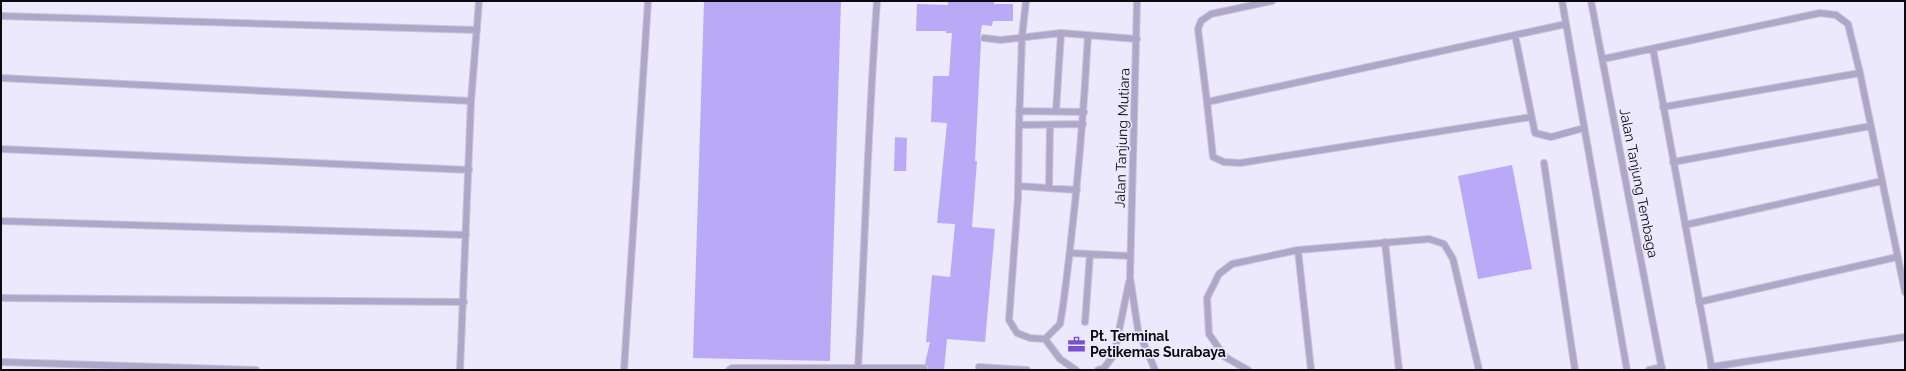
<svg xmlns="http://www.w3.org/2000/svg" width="1906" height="371" viewBox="0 0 1906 371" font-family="Raleway,sans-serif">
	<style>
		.building { fill: #baa9f7 }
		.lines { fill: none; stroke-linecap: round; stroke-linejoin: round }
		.service-casing { stroke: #c8c5d6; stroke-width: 8 }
		.service { stroke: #aea7ca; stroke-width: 6 }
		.labels { text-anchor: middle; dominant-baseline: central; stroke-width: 3.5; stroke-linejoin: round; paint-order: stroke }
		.street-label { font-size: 14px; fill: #0c0a10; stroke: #ece9fc }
		.poi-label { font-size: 14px; font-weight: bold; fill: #0c0a10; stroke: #ece9fc; text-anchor: start }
	</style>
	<rect width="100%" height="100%" fill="#ece9fc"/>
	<path class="building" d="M704 1H841L830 361 693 358Z
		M948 1H994V4H1013V21H993L992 26 982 25 980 38 981 41 975 161H977L972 227 995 229 985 342 947 339 944 370H928V366L925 364 930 342H926L932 275 950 277 955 224 937 223 947 123 931 122 933 76H949L952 33H946V31H916L917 4 948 5Z
		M895 137 907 138 906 171H894Z
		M1512 165 1532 269 1478 279 1458 176Z"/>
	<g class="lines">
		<defs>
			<path id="service" d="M1137 1 1130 277 1138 330 1155 370
				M1562 1 1627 370
				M1591 1 1662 370
				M1 16 477 30
				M1515 35 1535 133 1551 137 1584 128
				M984 38 1001 40 1061 33 1137 39
				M1653 49 1712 370
				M1603 59 1820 13 1836 15 1848 24 1860 73 1905 292
				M1 78 471 101
				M1207 102 1198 29 1201 21 1211 14 1272 1
				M1663 107 1860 73
				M1019 111 1084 112
				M1056 111 1061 33
				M1531 117 1240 163 1224 162 1213 157 1207 102 1566 24
				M1083 124 1019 125 1018 197 1009 320 1017 333 1030 338 1045 339 1060 324 1063 306C1075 216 1083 126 1088 35
				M1019 125 1022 37 1026 1
				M1 149 469 170
				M1673 162 1871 126
				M1544 163 1575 370
				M1018 186 1077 190
				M1049 188 1050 125
				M1 221 466 235
				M1685 225 1882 181
				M1385 242 1399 370
				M1298 250 1311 370
				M1070 253 1130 256
				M1 298 464 302
				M1699 302 1897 257
				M1085 322 1090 254
				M1045 339 1060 359 1076 370
				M1 362 256 370
				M979 367 1027 370
				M1711 367 1905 337
				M858 368C865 246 868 123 877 1
				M460 370 471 101 479 1
				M624 370 648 1
				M729 370 732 368H924
				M1098 370 1104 368 1114 355 1129 282
				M1248 370 1225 357 1209 334 1207 298 1219 274 1232 264 1298 250 1429 239 1444 244 1453 259 1479 370
				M1649 370 1662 367"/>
		</defs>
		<use href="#service" class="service-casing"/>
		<use href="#service" class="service"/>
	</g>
	<defs>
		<symbol id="office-bare" viewBox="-9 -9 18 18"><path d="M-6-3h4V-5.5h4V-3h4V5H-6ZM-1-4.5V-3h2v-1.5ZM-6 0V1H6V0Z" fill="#7852cc" stroke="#ece9fc" stroke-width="2.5" paint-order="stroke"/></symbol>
	</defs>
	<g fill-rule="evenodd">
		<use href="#office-bare" x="1064" y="332" width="25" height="25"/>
	</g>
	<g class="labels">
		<g class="street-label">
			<text transform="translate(1122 138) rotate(-88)">Jalan Tanjung Mutiara</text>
			<text transform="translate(1639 183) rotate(79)">Jalan Tanjung Tembaga</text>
		</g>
		<g class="poi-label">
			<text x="1090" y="336">Pt. Terminal<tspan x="1090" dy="16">Petikemas Surabaya</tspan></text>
		</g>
	</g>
	<rect width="1906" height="371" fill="none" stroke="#0c0a10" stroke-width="4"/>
</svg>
